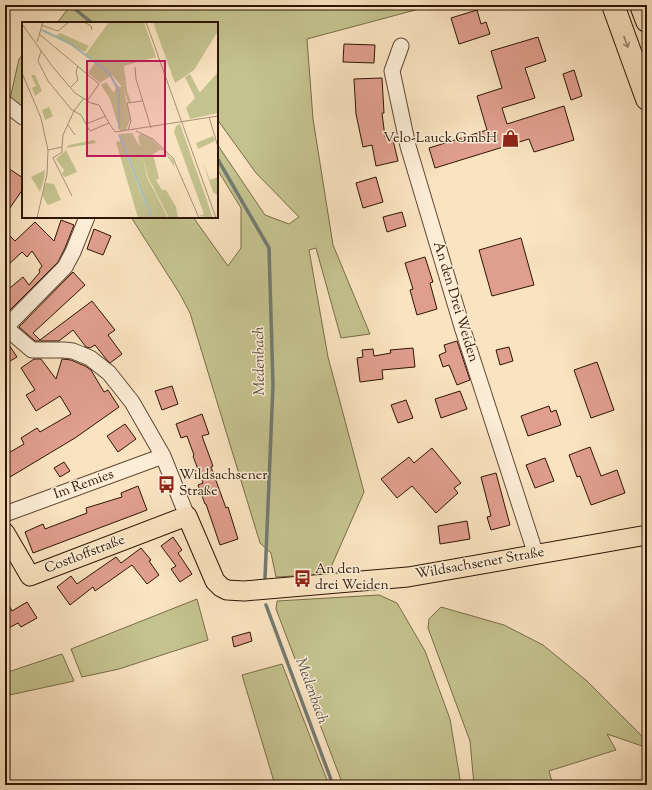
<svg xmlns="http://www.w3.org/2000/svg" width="652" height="790" viewBox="0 0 652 790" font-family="'Sorts Mill Goudy',serif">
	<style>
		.green { fill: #c4c28e; stroke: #796c48 }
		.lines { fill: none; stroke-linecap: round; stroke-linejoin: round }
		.stream { stroke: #737a71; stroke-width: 3.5 }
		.building { fill: #e09e8e; stroke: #2e1503 }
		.minor-casing { stroke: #614832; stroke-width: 17 }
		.major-casing { stroke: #2e1503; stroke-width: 21 }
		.highway-casing { stroke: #2e1503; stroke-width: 24 }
		.minor { stroke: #fcedd7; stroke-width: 15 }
		.major { stroke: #fae3c1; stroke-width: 19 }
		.highway { stroke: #fae3c1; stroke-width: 22 }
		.oneway { stroke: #9e866c }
		.labels { text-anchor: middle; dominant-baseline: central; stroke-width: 3; stroke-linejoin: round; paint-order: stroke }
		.poi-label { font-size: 14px; fill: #2e1503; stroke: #fcedd7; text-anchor: start }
		.street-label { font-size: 14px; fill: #2e1503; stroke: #fcedd7 }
		.water-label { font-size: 15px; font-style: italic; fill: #565043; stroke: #fcedd7 }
		.inset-river { fill: none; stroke: #a1bdbb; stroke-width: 2 }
		.inset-road { fill: none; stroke: #a89175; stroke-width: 1 }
		.view { fill: #c2185b; fill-opacity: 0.15; stroke: #c2185b; stroke-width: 2 }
		.inset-edge { fill: none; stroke: #2e1503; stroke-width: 2 }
	</style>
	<rect width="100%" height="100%" fill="#fae3c1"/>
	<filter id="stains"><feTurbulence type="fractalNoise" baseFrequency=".005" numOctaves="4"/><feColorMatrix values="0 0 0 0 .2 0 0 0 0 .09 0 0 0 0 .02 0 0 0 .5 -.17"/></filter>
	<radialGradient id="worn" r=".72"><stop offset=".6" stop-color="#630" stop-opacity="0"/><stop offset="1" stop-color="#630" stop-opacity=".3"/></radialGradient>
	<path class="green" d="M61 5H434L307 39 313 119 333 245 370 334 341 338 316 248 309 250 328 357 364 492 328 574 276 577 271 553 260 543 190 313 180 294 131 217H193L228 266 241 248V208L217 169V144L265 215 289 224 299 217 256 173 217 119V23H57L67 10Z
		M23 54V110L10 99 19 59Z
		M379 595 397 603 425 651 450 719 461 785H343L276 609 277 601Z
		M197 599 208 640 119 669 82 677 71 649Z
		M441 607 504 625 543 645 587 681 647 741V753L642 746 607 734 616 750 549 771 553 785H474L470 741 428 628 429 619Z
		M62 654 74 681 5 696V673Z
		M282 664 329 785H275L242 675Z"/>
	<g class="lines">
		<path class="stream" d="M70 5 92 23
			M217 158 269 248 273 385 265 578
			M266 605 333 785"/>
	</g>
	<path class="building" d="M477 10 481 24 486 22 490 34 459 44 451 18Z
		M538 37 546 61 525 68 535 98 502 108 507 124 564 106 574 140 534 152 529 139 435 168 429 148 487 130 477 96 502 88 491 51Z
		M344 44 375 45 374 63 343 62Z
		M574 70 582 96 571 100 563 74Z
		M382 78 384 113H382L385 137 392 136 398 161 376 166 372 145 363 147 356 114 354 79Z
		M5 166 23 178V189L5 215Z
		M376 177 383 202 363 208 356 183Z
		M402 212 406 226 387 232 383 217Z
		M61 220 74 225 65 248 58 262 5 315V292L23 277 29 285 40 272 39 270 42 266 32 251 27 257 22 252 5 268V231L15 241 35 222 54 241Z
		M94 229 111 236 103 255 87 249Z
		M521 238 534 285 492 296 479 250Z
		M425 257 433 282 430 283 437 309 417 315 410 290 413 289 405 263Z
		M73 272 85 285 33 333 40 340 92 301 115 330 108 335 122 354 110 363 106 359 95 345 90 348 86 347 73 330 59 341H35L19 327Z
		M5 339 17 357 5 364Z
		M457 341 470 380 457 385 449 365 443 367 439 355 446 352 444 345Z
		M509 347 513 361 500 365 496 350Z
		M413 348 415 367 382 370 383 379 360 382 357 358 363 357 362 350 373 349 374 356 391 353 390 350Z
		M34 359H41L56 379 62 359 71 360 85 366 91 370 104 392 108 390 119 407 75 438 5 480V455L24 444 21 438 37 428 40 432 71 414 60 396 36 411 26 395 35 390 21 368Z
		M597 362 614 410 591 418 574 370Z
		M172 386 178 404 162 410 155 391Z
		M460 391 467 409 441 418 435 399Z
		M406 400 413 418 398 423 391 405Z
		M549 406 551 412 556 410 561 425 528 436 521 416Z
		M202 414 209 434 202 436 213 466 211 467 226 508 228 507 238 539 220 545 206 504H205L198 485 203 483 193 456 194 455 187 436 181 438 176 424Z
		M125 424 136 439 118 452 107 436Z
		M590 447 601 476 617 470 625 493 591 505 580 476 577 477 569 455Z
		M432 448 461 483 454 488 458 493 436 513 412 486 397 498 381 479 409 457 414 463Z
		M545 458 554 481 535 488 526 465Z
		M64 462 70 471 60 477 54 468Z
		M496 473 510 525 491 530 487 517 491 516 481 477Z
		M138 486 147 510 33 553 25 532 43 524 45 529 87 513 86 508 122 497 121 493Z
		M467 521 470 539 440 544 438 526Z
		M173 537 182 550 178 553 192 574 180 582 171 569 176 566 161 546Z
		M141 548 151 560 149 561 159 575 147 584 132 565 95 591 93 587 70 605 57 587 71 576 77 584 116 557 121 563Z
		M5 598 12 611 27 602 37 618 21 627 18 623 5 630Z
		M250 632 252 641 234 647 232 637Z"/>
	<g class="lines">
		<defs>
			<path id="minor" d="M401 46 392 71 408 146 463 330 536 555
				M5 103 23 117
				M5 327 32 350H64L73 351 90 358 109 373 132 402 163 456 187 516
				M6 327 65 267 73 252 87 217
				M5 514 163 456"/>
			<path id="major" d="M5 533 30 576 187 516 215 581 221 587 227 590 244 591 408 577 647 535"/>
			<path id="highway" d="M613 5 647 99
				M641 5 647 21"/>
		</defs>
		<use href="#minor" class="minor-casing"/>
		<use href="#major" class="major-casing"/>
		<use href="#highway" class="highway-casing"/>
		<use href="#minor" class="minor"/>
		<use href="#major" class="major"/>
		<use href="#highway" class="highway"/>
	</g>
	<defs><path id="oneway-shaft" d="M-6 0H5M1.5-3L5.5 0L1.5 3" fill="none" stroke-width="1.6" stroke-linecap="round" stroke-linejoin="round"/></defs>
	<use class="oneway" href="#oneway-shaft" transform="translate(626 42) rotate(70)"/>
	<defs>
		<symbol id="shop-bare" viewBox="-9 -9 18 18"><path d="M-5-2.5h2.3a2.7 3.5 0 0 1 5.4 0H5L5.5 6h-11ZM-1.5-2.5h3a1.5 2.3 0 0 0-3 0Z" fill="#8f2418" stroke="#fcedd7" stroke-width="2.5" paint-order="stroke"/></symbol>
		<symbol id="bus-bare" viewBox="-9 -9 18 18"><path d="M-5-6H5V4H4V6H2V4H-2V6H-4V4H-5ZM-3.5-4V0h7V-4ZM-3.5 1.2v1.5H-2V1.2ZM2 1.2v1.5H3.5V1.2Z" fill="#8f2418" stroke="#fcedd7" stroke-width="2.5" paint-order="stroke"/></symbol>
	</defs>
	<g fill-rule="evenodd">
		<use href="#shop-bare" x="498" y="126" width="25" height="25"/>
		<use href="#bus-bare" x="154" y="472" width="25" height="25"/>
		<use href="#bus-bare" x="290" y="566" width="25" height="25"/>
	</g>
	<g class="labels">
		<g class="poi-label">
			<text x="497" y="139" text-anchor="end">Velo-Lauck GmbH</text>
			<text x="179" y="476">Wildsachsener<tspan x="179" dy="16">Straße</tspan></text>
			<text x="315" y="570">An den<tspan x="315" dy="16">drei Weiden</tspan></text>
		</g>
		<g class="street-label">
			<text transform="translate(455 302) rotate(73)">An den Drei Weiden</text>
			<text transform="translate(84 485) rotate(-20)">Im Remies</text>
			<text transform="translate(85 555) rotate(-21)">Costloffstraße</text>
			<text transform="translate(480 564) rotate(-10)">Wildsachsener Straße</text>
		</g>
		<g class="water-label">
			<text transform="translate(260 361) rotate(-91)">Medenbach</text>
			<text transform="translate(311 691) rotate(70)">Medenbach</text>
		</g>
	</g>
	<g transform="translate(22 22)">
		<rect width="196" height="196" fill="#fae3c1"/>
		<path d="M87 0H122L134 35 102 44 105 69 109 80H106L102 69 108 98 104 108 98 109 88 77 79 63 84 60 92 71 94 64 89 55 97 65H100L90 53 78 61 66 51 73 41 63 33ZM131 0H196V9L172 48 153 61ZM20 8 34 14 38 11 67 24 63 30ZM196 50V91L168 97 164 86ZM168 52 178 71 173 76 163 55ZM9 53H13L20 69 13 74 10 66 14 64ZM27 85 31 94 23 98 20 88ZM158 102 191 196 177 194 182 192 152 110 154 104ZM110 111 119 126 125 155 146 196H131L98 112ZM118 112 130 117 151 138 153 146 142 129 138 128 131 132 137 156 134 158 140 168H144L154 185 156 196H147L126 155 116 115ZM191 114 193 119 176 127 174 121ZM72 118 74 121 44 126 47 123ZM99 119 116 164 129 196H116L94 120ZM44 128 55 150 43 155 40 152 42 148 34 137ZM180 138 188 158 196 155V174L191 170ZM23 148 22 157 18 170 9 155ZM24 161 32 162 39 178 26 183 20 173Z" fill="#c4c28e"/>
		<path class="inset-river" d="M20 8 49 22 87 51 97 69V107M97 112 130 196"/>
		<path class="inset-road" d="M62 0 69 4 70 8M124 0 194 196M0 2 30 44 53 71 69 81 77 83 87 101M19 3 36 9 47 0M17 12 77 62 65 79M15 20 21 0M19 29 16 39 26 59 49 87 52 89 62 76M113 45 114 57 129 106M0 51 19 96 26 128 25 152 15 196M49 65 56 58 54 50 56 44M187 95 196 125M64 102 84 94M46 103 53 113M106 108 109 99 105 81 120 79M114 109 131 117 151 136 177 196M40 125V130L31 136 50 174M26 128 40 125 41 113 52 89 59 93 68 109 87 101 93 110 196 94"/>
		<path class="view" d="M65 39H143V134H65Z"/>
		<rect width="196" height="196" class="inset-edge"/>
	</g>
	<rect width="652" height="790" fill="none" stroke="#fae3c1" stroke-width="20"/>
	<rect x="6" y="6" width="640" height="778" fill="none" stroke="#2e1503" stroke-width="2"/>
	<rect x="10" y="10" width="632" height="770" fill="none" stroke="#2e1503"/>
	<rect width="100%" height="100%" filter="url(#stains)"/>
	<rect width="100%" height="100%" fill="url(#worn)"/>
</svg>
